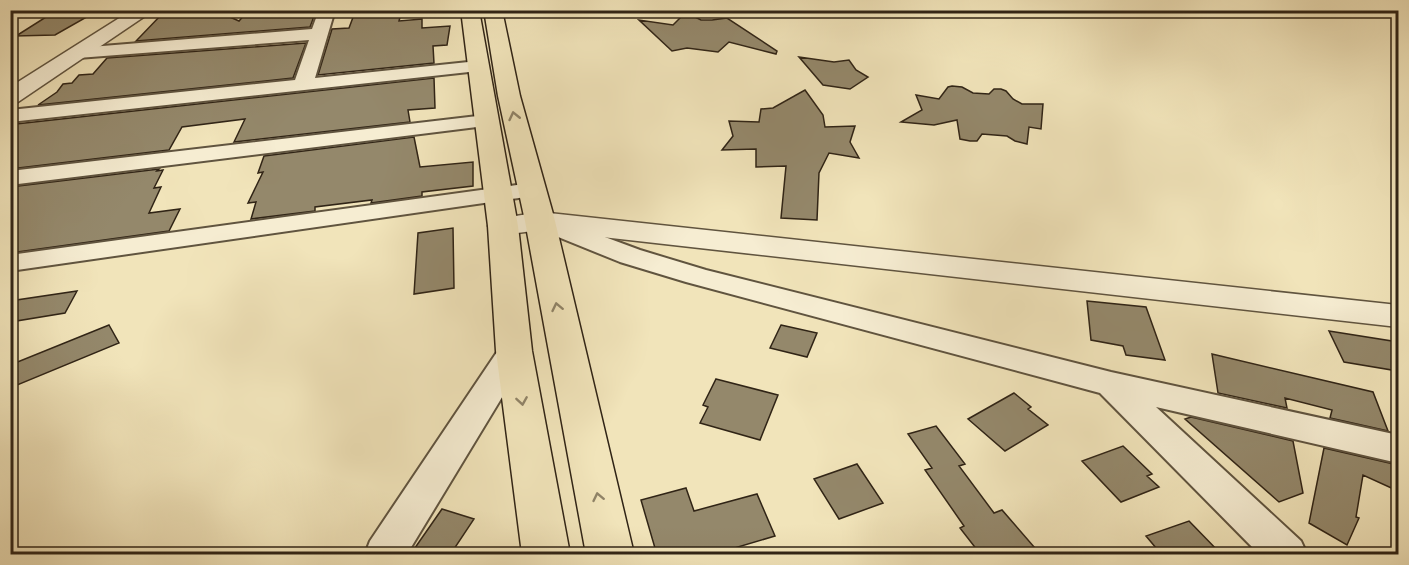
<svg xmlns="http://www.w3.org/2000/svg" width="1409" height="565" viewBox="0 0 1409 565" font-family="'Sorts Mill Goudy',serif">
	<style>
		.building { fill: #94886b; stroke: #302416; stroke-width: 1.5 }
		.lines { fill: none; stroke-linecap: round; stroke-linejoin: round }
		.minor-casing { stroke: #60543f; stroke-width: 4 }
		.tertiary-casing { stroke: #60543f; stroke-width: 3 }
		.primary-casing { stroke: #302416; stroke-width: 3 }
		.minor { fill: #f6edd2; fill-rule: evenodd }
		.tertiary { fill: #f6edd2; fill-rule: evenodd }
		.primary { fill: #f1e4ba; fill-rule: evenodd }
		.oneway { stroke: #908468 }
	</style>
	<rect width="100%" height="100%" fill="#f1e4ba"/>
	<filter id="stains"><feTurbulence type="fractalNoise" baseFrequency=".00333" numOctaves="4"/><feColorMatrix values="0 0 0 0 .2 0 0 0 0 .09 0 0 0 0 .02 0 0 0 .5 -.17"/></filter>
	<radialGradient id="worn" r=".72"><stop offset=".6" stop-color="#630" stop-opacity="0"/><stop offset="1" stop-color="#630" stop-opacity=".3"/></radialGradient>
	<path class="building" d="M57 10H99L55 35 16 36Z
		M214 10 239 21 247 12 266 10H314L313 19 310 27 136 41 163 13Z
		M378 10H402L399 21 422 19V28L450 26 447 45 433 46 434 63 318 75 332 29 349 28 355 12Z
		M682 16H693L701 20H712L727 18 777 51 776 54 729 42 718 52 687 48 672 51 639 20 673 25Z
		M306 43 293 78 38 105 57 92 63 84 72 83 79 75 93 74 107 58Z
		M799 57 834 62 849 60 856 70 868 77 850 89 823 85Z
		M434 78 435 108 408 110 410 122 234 142 245 119 182 127 169 150 10 169V129L16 124Z
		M952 86 962 87 973 93 989 94 994 89H1001L1006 91 1013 99 1022 104H1043L1041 129 1029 127 1027 144 1015 141 1007 136 982 134 977 141H970L960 139 957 120 934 125 901 122 922 110 916 95 939 99 948 87Z
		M805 90 823 115 825 127 855 126 850 142 859 158 829 153 819 173 817 220 781 218 786 166 756 167V149L722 150 733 136 729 121 759 122 761 109 773 108Z
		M414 137 420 167 473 162V186L422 192V196L371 203 372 200 315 207V211L251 219 256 202 248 203 263 172 258 173 264 156Z
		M159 169 157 171 163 170 154 188 161 187 149 213 180 209 169 231 10 253V187Z
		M453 228 454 288 414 294 418 233Z
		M77 291 65 313 10 322V301Z
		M1087 301 1146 307 1165 360 1126 355 1123 346 1091 340Z
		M109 325 119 343 10 388V365Z
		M781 325 817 333 807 357 770 348Z
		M1329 331 1398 342V371L1344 362Z
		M1212 354 1373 392 1388 431 1330 418 1332 410 1285 398 1287 408 1218 393Z
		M716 379 778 395 760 440 700 423 708 407 703 405Z
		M1014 393 1031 407 1028 409 1048 425 1005 451 968 419Z
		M1191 417 1293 441 1303 493 1279 502 1185 419Z
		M936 426 965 464 959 466 994 513 1002 510 1041 555H981L960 528 964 526 925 470 932 468 908 434Z
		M1123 446 1152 474 1147 476 1159 487 1121 502 1082 461Z
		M1324 448 1398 465V491L1363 475 1356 517 1359 518 1347 545 1309 523Z
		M857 464 883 503 839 519 814 479Z
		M686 488 694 511 757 494 775 536 711 555H657L641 500Z
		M442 509 474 519 450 555H410Z
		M1189 521 1222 555H1162L1146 536Z"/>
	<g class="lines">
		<defs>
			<path id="minor" d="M319 10H335L315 78 478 61 484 62 487 66 484 70 478 71 10 122V110L295 80 309 40 78 58 72 57 69 53 72 49 78 48 312 29Z
				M486 115 493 117 496 121 493 125 10 185V171Z
				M531 183 540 185 543 190 540 195 10 271V255Z
				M540 213 640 250 706 270 1111 372 1398 435V463L1156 407 1301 541 1307 554H1259L1100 393 686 282 620 262 531 226 527 221 531 216Z
				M514 340 525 343 530 351 407 554H365L370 541 503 343Z"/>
			<path id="tertiary" d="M132 10H154L18 102 10 104V87Z
				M540 212 1398 305V327L540 230 503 235 492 232 488 226 492 220Z"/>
			<path id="primary" d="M461 10H479L518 226 532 351 570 554H522L496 351 488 226Z
				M484 10H502L520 96 555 221 634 554H586L525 221 498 96Z"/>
		</defs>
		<use href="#minor" class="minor-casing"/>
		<use href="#tertiary" class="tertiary-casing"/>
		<use href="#primary" class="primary-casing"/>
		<use href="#minor" class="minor"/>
		<use href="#tertiary" class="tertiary"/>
		<use href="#primary" class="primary"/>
	</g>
	<defs><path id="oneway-chevron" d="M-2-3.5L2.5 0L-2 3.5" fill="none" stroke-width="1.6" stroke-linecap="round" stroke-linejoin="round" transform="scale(1.5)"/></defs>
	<g class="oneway">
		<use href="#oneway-chevron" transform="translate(514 116) rotate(-103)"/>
		<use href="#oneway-chevron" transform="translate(557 307) rotate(-102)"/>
		<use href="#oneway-chevron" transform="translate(522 401) rotate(81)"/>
		<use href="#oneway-chevron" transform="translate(598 497) rotate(-102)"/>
	</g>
	<rect width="1409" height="565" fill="none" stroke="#f1e4ba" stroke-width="36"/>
	<rect x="12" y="12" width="1385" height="541" fill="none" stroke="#302416" stroke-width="3"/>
	<rect x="18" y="18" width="1373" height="529" fill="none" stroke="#302416" stroke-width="1.5"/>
	<rect width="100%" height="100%" filter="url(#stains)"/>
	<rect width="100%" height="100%" fill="url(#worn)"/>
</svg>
